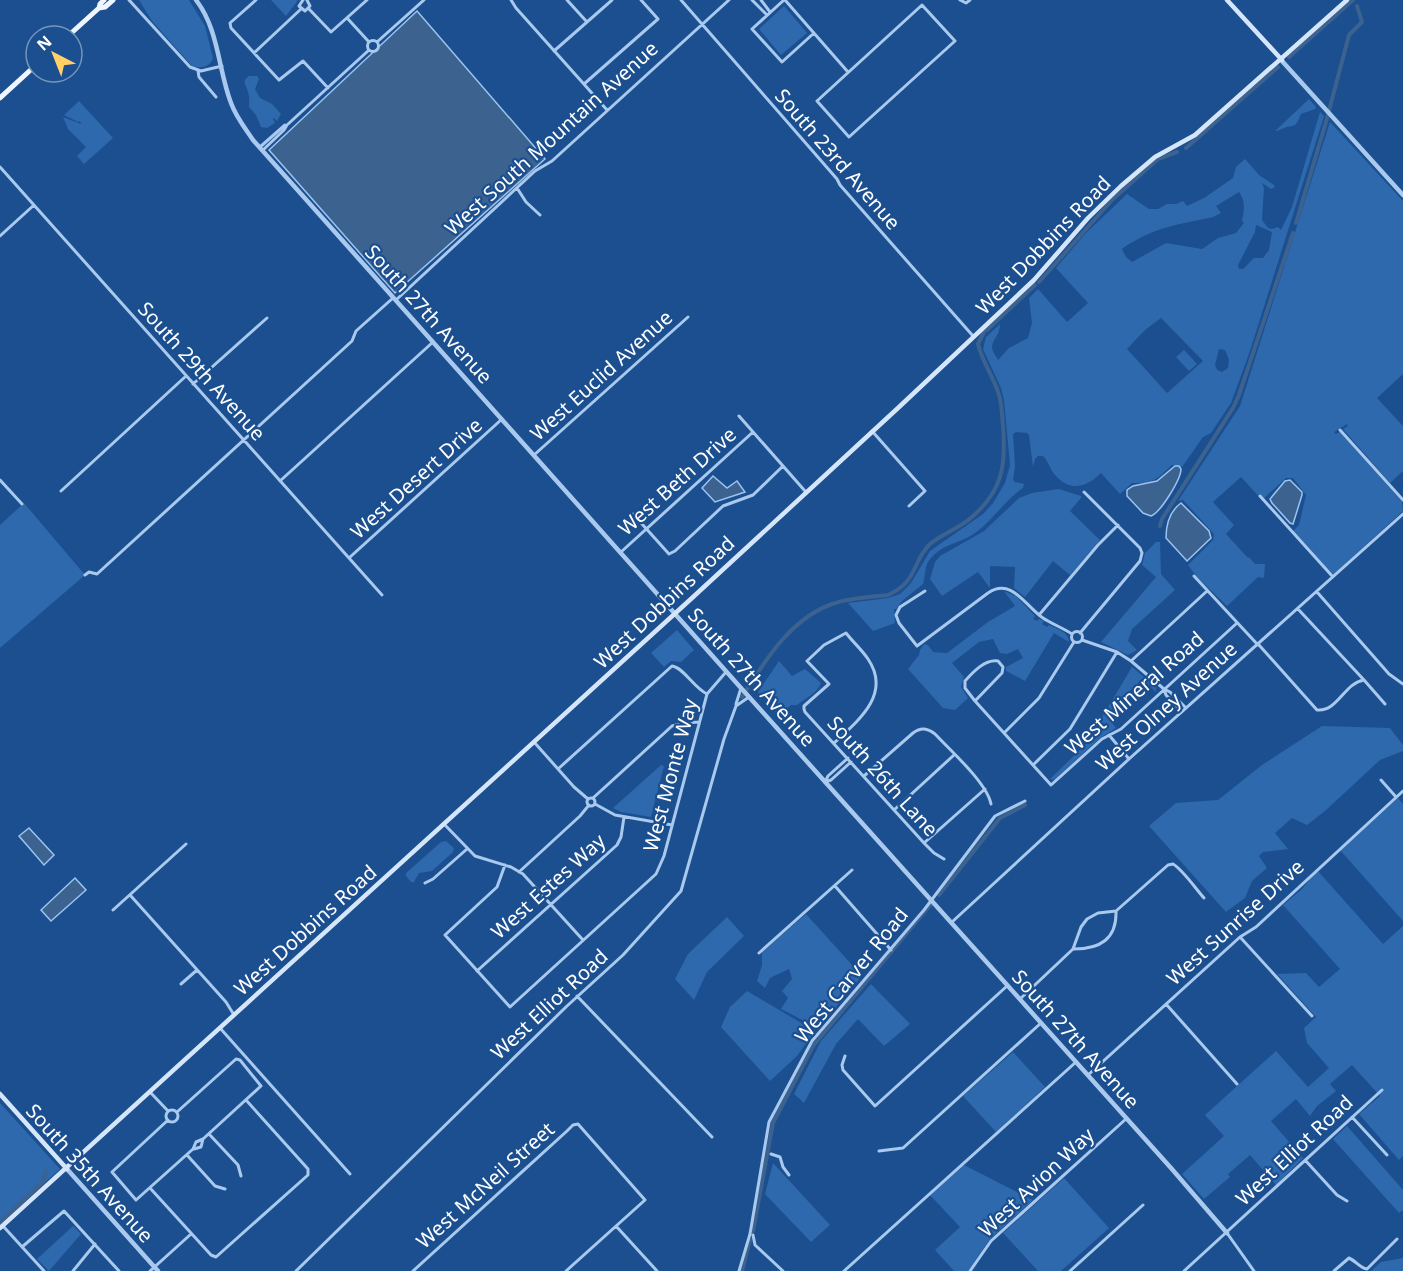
<svg xmlns="http://www.w3.org/2000/svg" width="1403" height="1271" viewBox="0 0 1403 1271" font-family="'Noto Sans',sans-serif">
	<style>
		.green { fill: #2e69ad; fill-rule: evenodd }
		.water { fill: #3c6290; stroke: #9cc4f0; stroke-width: 1.5 }
		.lines { fill: none; stroke-linecap: round; stroke-linejoin: round }
		.canal { stroke: #3c6290; stroke-width: 4 }
		.minor { stroke: #a9c9ee; stroke-width: 3 }
		.tertiary { stroke: #a9c9ee; stroke-width: 4.5 }
		.secondary { stroke: #d6e6fa; stroke-width: 4.5 }
		.primary { stroke: #f0f6ff; stroke-width: 5 }
		.labels { text-anchor: middle; dominant-baseline: central; stroke-width: 4.5; stroke-linejoin: round; paint-order: stroke }
		.street-label { font-size: 20px; fill: #fff; stroke: #1b4f8f }
	</style>
	<rect width="100%" height="100%" fill="#1b4f8f"/>
	<path class="green" d="M139 0H189L205 26 213 58C210 67 201 69 192 66L152 21Z
		M271 0H298L286 16Z
		M784 6 807 33 781 55 759 29Z
		M249 76H257L259 79 255 89 260 98 272 104 281 114 277 121 274 118 273 119 275 123 267 128 261 127 256 115 249 107C249 103 250 97 248 92 246 84 241 82 249 76Z
		M1309 99 1316 107 1315 109 1301 114C1295 128 1297 124 1284 128 1281 129 1278 131 1275 131Z
		M79 101 113 138 84 164 77 156 86 147 68 129 63 117 81 124 80 121 78 122 64 115Z
		M1320 112 1324 116 1250 351 1231 403 1211 433 1203 437 1182 467 1172 465C1157 479 1153 484 1132 483L1120 494 1101 473C1088 486 1071 493 1056 476 1050 470 1049 462 1043 456H1038L1035 459 1033 467 1029 435 1027 433 1016 432 1013 434 1015 466 1013 480 1015 482 1024 484 1023 488C1002 502 990 526 967 538 954 544 941 546 931 558 924 565 926 574 923 584L902 601 896 609H894L895 623 873 631 848 603 888 598 900 594 911 583 930 551 983 514 993 503 1005 483 1010 465 1004 400 1001 388 983 349 986 337 1000 324C1000 335 992 340 992 347 992 351 996 356 998 360L1009 348 1028 338 1032 323 1029 298 1038 289 1067 322 1088 303 1056 268 1085 234 1127 194 1149 209H1158L1167 204H1176L1183 201 1187 206 1204 198 1233 178 1236 167 1245 159 1259 175 1274 185 1275 187 1271 189 1262 183 1264 188 1262 220 1268 228 1272 229 1278 227 1281 230 1292 207ZM1239 192C1246 202 1244 210 1242 221L1244 223 1236 233 1218 238 1202 249 1166 243 1132 262 1126 257 1122 249C1153 227 1177 225 1213 217L1221 213 1216 206ZM1256 225 1272 232 1269 250 1263 258H1254L1243 269H1239L1238 265 1255 232ZM1161 318 1203 361 1167 393 1127 349 1145 330ZM1219 349 1225 350 1229 360 1228 368 1222 372 1217 370 1215 365Z
		M1330 122 1403 201V374L1377 398 1403 426V471L1390 483 1343 429 1348 426 1347 424 1334 432 1336 434 1340 432 1402 502 1403 511 1334 574 1329 572 1293 531 1299 525 1306 495 1293 478H1286L1262 500 1241 477 1213 502 1234 525 1226 534 1248 558 1249 557 1255 564H1265L1264 578 1258 577 1227 606 1196 576 1188 565 1213 540 1214 534 1183 500 1178 501 1240 406Z
		M1184 350 1197 364 1189 371 1176 357Z
		M1059 489 1081 496V498L1070 511 1100 540 1070 575 1053 561 1025 597 1014 588 1015 567 990 566V588L978 572 942 596 930 579 935 562 940 556 984 531 1019 498 1032 493Z
		M24 503 85 575 0 648V525Z
		M1156 542H1160L1161 574 1175 590 1132 629 1128 641 1137 650 1128 655 1101 642 1156 577 1142 565 1145 553Z
		M1004 591 1016 596 1035 616 1033 619 1037 621 1039 619 1044 621 1042 624 1047 627 1049 625C1057 629 1069 632 1069 642L1054 633 1025 681 1006 671V667L1023 658 1018 649 1007 654 1000 653 993 639 979 642 952 663 964 677 961 687 968 698 955 710 943 708 908 669 919 655 920 650 924 644 928 645 933 652 947 653 988 622 1015 606Z
		M677 630 694 650 681 662 671 661 664 667 651 653Z
		M779 661 792 676 805 669 821 683C817 694 805 698 797 705H791L779 716 758 692Z
		M1132 667 1156 687V692L1143 679 1115 704 1107 716 1116 728 1100 738 1054 780 1050 779 1086 744Z
		M1322 726 1390 728 1403 745V751L1380 760 1325 811 1307 825 1292 818 1275 833 1288 849 1263 852 1259 856 1267 868 1252 881 1245 898 1226 912 1149 826 1176 803 1218 800 1262 765Z
		M661 765 664 766 651 817 621 812 613 808Z
		M1398 798 1403 804V921L1340 850Z
		M446 841 454 848 453 852 432 871 419 873 414 882H411L406 876V873L441 842Z
		M1317 870 1383 944 1403 926V1156L1399 1160 1359 1114 1380 1096 1352 1065 1330 1084 1336 1091 1317 1106 1310 1116 1296 1099 1271 1121 1303 1158 1276 1185 1250 1155 1228 1174 1230 1177 1204 1199 1182 1174 1224 1136 1205 1115 1276 1051 1308 1087 1329 1068 1307 1043 1304 1028 1316 1017 1277 974 1306 973 1319 987 1340 969 1283 905 1302 889Z
		M806 914 862 976 818 1028 781 1009 788 998 782 991 792 979 789 969 770 978 765 988 757 981 762 965V952Z
		M727 917 744 936 707 972 694 1000 675 979 688 954Z
		M871 984 910 1024 884 1046 858 1019 836 1044 804 1103 794 1094 821 1041Z
		M747 991 815 1031 797 1056 770 1081 721 1027 730 1007Z
		M1013 1052 1045 1087 996 1132 963 1096Z
		M0 1103 60 1169 0 1223Z
		M1347 1126 1403 1190V1210L1399 1213 1333 1139Z
		M773 1163 830 1225 811 1242 765 1194Z
		M964 1165 1033 1200 990 1239 968 1271H954L935 1250 960 1227 930 1195Z
		M1064 1178 1109 1228 1061 1271H1038L1003 1233Z
		M73 1226 81 1234 49 1271 37 1259Z
		M1403 1258V1271H1371L1381 1262Z"/>
	<path class="water" d="M417 11 545 159 395 293 269 150Z
		M1175 466H1179L1181 469C1181 479 1161 512 1151 516L1143 513 1127 496V490L1133 486 1157 481Z
		M713 476 727 488 737 481 745 492 715 502 702 488Z
		M1290 480 1302 492V495L1293 524 1290 523 1272 503 1270 499 1285 481Z
		M1181 503 1209 531 1211 538 1187 561 1166 538C1166 524 1170 511 1181 503Z
		M29 828 54 855 44 865 19 836Z
		M75 878 86 890 51 921 41 910Z"/>
	<g class="lines">
		<path class="canal" d="M1289 57 1353 0
			M1186 148 1278 67
			M1296 223 1326 122 1349 35 1362 22 1357 6
			M1039 282 1112 200 1158 159 1177 152
			M987 330 1035 285
			M1160 526 1162 519 1233 408 1239 395 1293 233
			M742 697C764 662 790 619 832 604 849 598 869 597 888 595 918 582 912 561 930 544 943 533 960 528 972 517 1003 490 1006 465 1003 426 1002 416 1002 405 999 395 994 377 982 362 978 344L984 332
			M939 895 1000 818 1025 805
			M0 1222 43 1182 46 1171
			M753 1231 773 1123 813 1046 931 904
			M742 1271 750 1240"/>
		<path class="minor" d="M129 0 190 67 201 71 222 66
			M256 0 230 23 231 28 279 80 303 61 328 88
			M303 0 299 6 305 11 310 6 307 0
			M511 0 516 8 607 110
			M567 0 587 22
			M681 0 837 179 840 185 973 336
			M752 0 767 15
			M761 0 770 12
			M784 0 752 29 782 62 814 33
			M785 0 848 72
			M960 0 966 3 970 0
			M922 5 955 41 849 137 817 101Z
			M309 9 331 32 367 0
			M348 19 369 42
			M367.5 46a5.5 5.5 0 1 1 11 0a5.5 5.5 0 1 1-11 0Z
			M377 42 424 0
			M554 51 612 0
			M254 53 301 9
			M198 71 199 77 216 97
			M584 84 658 19 641 0
			M260 147 285 125
			M263 150 284 130 287 125 369 50
			M0 167 382 595
			M517 188 526 202 540 215
			M0 236 34 205
			M396 300 535 171 552 161 729 0
			M193 384 267 318
			M739 416 805 491
			M1340 430 1403 500
			M872 431 925 491 909 506
			M534 455 688 317
			M0 480 22 504
			M280 481 433 342
			M61 491 186 376
			M1260 496 1333 577
			M633 514 669 554 675 551 723 506 753 495 783 466
			M621 552 753 432
			M349 558 502 419
			M85 575 89 572 97 574 352 341 356 331 393 298
			M1194 576 1258 645
			M925 591 900 607 896 615 899 623 917 646 988 593C1012 577 1025 606 1043 618 1052 624 1063 628 1072 634
			M1317 592 1389 674 1403 684
			M1298 609 1364 680
			M1039 615 1098 545 1118 525
			M1071.5 637a5.5 5.5 0 1 1 11 0a5.5 5.5 0 1 1-11 0Z
			M1080 633 1140 561 1142 553 1140 548 1084 492
			M1082 640 1117 652 1131 661 1164 689 1170 692 1186 708
			M1259 645 1317 710C1338 712 1344 683 1364 680L1385 704
			M1131 661 1207 591
			M1164 689 1166 695 1181 711
			M975 701 1002 673 1003 667 998 661C985 659 973 672 965 681V688L975 701 1051 785 1102 739 1121 729 1237 623
			M736 704 741 688
			M1004 733 1039 698 1074 642
			M1109 735 1129 759
			M534 742 574 787 588 799
			M834 743C858 721 892 694 868 659 862 650 853 642 846 633L824 645 807 661 829 684 804 706V709L805 712 924 843 934 853 944 859
			M1033 765 1070 729 1117 652
			M558 769 672 666C683 667 694 688 707 694
			M864 776 913 733C921 727 927 728 935 734 950 750 987 783 991 804
			M826 780 828 776 848 758
			M1381 780 1396 797
			M825 782 831 780 851 762
			M587 802a4 4 0 1 1 8 0a4 4 0 1 1-8 0Z
			M593 798 672 726 684 723 699 722
			M595 804 615 815 672 825
			M894 810 954 755
			M444 824 475 856 511 867 523 874 583 940
			M924 843 985 789
			M505 865 497 887 445 935 510 1007 656 874 664 856 707 694 726 672
			M519 872 580 816 589 805
			M425 883 433 879 467 849
			M835 886 891 950
			M130 895 226 1002 234 1015
			M113 910 186 844
			M952 922 1129 759 1403 514
			M1240 937 1312 1016
			M1074 949C1100 949 1117 939 1116 911
			M759 953 852 870
			M477 971 617 845 621 837 624 817
			M181 984 197 970
			M577 996 712 1137
			M1020 999 1073 949 1081 927 1087 919 1098 913 1116 911 1168 865 1173 864C1182 869 1196 889 1204 898
			M1166 1004 1237 1084
			M220 1028 350 1174
			M845 1056 842 1065 843 1070 875 1106 1007 986
			M1088 1075 1240 937 1256 927 1403 791
			M150 1092 168 1111
			M166 1116a6 6 0 1 1 12 0a6 6 0 1 1-12 0Z
			M1352 1117 1387 1155
			M168 1120 112 1172 136 1200 193 1149 196 1142 203 1139 261 1086 240 1060 236 1059 177 1112
			M209 1134 238 1165 241 1176
			M194 1149 201 1147 203 1139
			M879 1151 903 1148 1041 1023
			M771 1154 780 1157 783 1167 789 1175
			M187 1155 215 1186 225 1189
			M1305 1160 1337 1195 1347 1201
			M150 1188 211 1255 216 1257 308 1175V1169L246 1100
			M3 1226 44 1271
			M616 1226 657 1271
			M1227 1233 1254 1271
			M753 1235 755 1245 783 1271
			M22 1247 64 1211 119 1271
			M73 1271 95 1244
			M150 1271 191 1234
			M296 1271 567 1006 623 955 681 891 724 739 736 706 749 697
			M413 1271 567 1131 573 1125 578 1124 645 1200 566 1271
			M739 1271 750 1234 769 1122 812 1041 924 910 995 816 1025 801
			M844 1271 1076 1062
			M970 1271 991 1241 1127 1118
			M1070 1271 1143 1205
			M1184 1271 1382 1090
			M1334 1271 1349 1258C1356 1261 1360 1268 1367 1269L1397 1239"/>
		<path class="tertiary" d="M196 0C219 30 218 69 231 103 236 117 245 128 253 140L741 688 1171 1168 1227 1233
			M1282 61 1403 195
			M67 1169 158 1271"/>
		<path class="secondary" d="M1227 0 1282 60
			M0 1094 67 1169
			M0 1228 692 598 898 408 1034 280 1088 218 1121 186 1155 157 1195 135 1347 0"/>
		<path class="primary" d="M99 8 105 7 113 0
			M68 36 99 8 100 4 104 0
			M0 98 36 65"/>
	</g>
	<g class="labels">
		<g class="street-label">
			<text transform="translate(551 138) rotate(-42)">West South Mountain Avenue</text>
			<text transform="translate(838 159) rotate(49)">South 23rd Avenue</text>
			<text transform="translate(1043 245) rotate(-46)">West Dobbins Road</text>
			<text transform="translate(429 314) rotate(48)">South 27th Avenue</text>
			<text transform="translate(202 371) rotate(48)">South 29th Avenue</text>
			<text transform="translate(601 375) rotate(-42)">West Euclid Avenue</text>
			<text transform="translate(416 478) rotate(-42)">West Desert Drive</text>
			<text transform="translate(677 481) rotate(-42)">West Beth Drive</text>
			<text transform="translate(664 602) rotate(-43)">West Dobbins Road</text>
			<text transform="translate(752 677) rotate(48)">South 27th Avenue</text>
			<text transform="translate(1134 693) rotate(-41)">West Mineral Road</text>
			<text transform="translate(1166 706) rotate(-42)">West Olney Avenue</text>
			<text transform="translate(670 775) rotate(-75)">West Monte Way</text>
			<text transform="translate(883 776) rotate(48)">South 26th Lane</text>
			<text transform="translate(548 886) rotate(-42)">West Estes Way</text>
			<text transform="translate(1235 922) rotate(-42)">West Sunrise Drive</text>
			<text transform="translate(305 930) rotate(-42)">West Dobbins Road</text>
			<text transform="translate(851 975) rotate(-51)">West Carver Road</text>
			<text transform="translate(549 1004) rotate(-43)">West Elliot Road</text>
			<text transform="translate(1076 1039) rotate(48)">South 27th Avenue</text>
			<text transform="translate(1294 1150) rotate(-43)">West Elliot Road</text>
			<text transform="translate(90 1173) rotate(48)">South 35th Avenue</text>
			<text transform="translate(1036 1182) rotate(-43)">West Avion Way</text>
			<text transform="translate(485 1185) rotate(-42)">West McNeil Street</text>
		</g>
	</g>
	<g transform="translate(54 54) rotate(318)"><circle r="28" fill="#1b4f8f" stroke="#7695bc" stroke-width="1.5"/>
	<path d="M0-4.5L10 22L0 15L-10 22Z" fill="#ffd166"/>
	<text y="-9" font-size="16" font-weight="bold" text-anchor="middle" fill="#ffffff">N</text>
	</g>
</svg>
